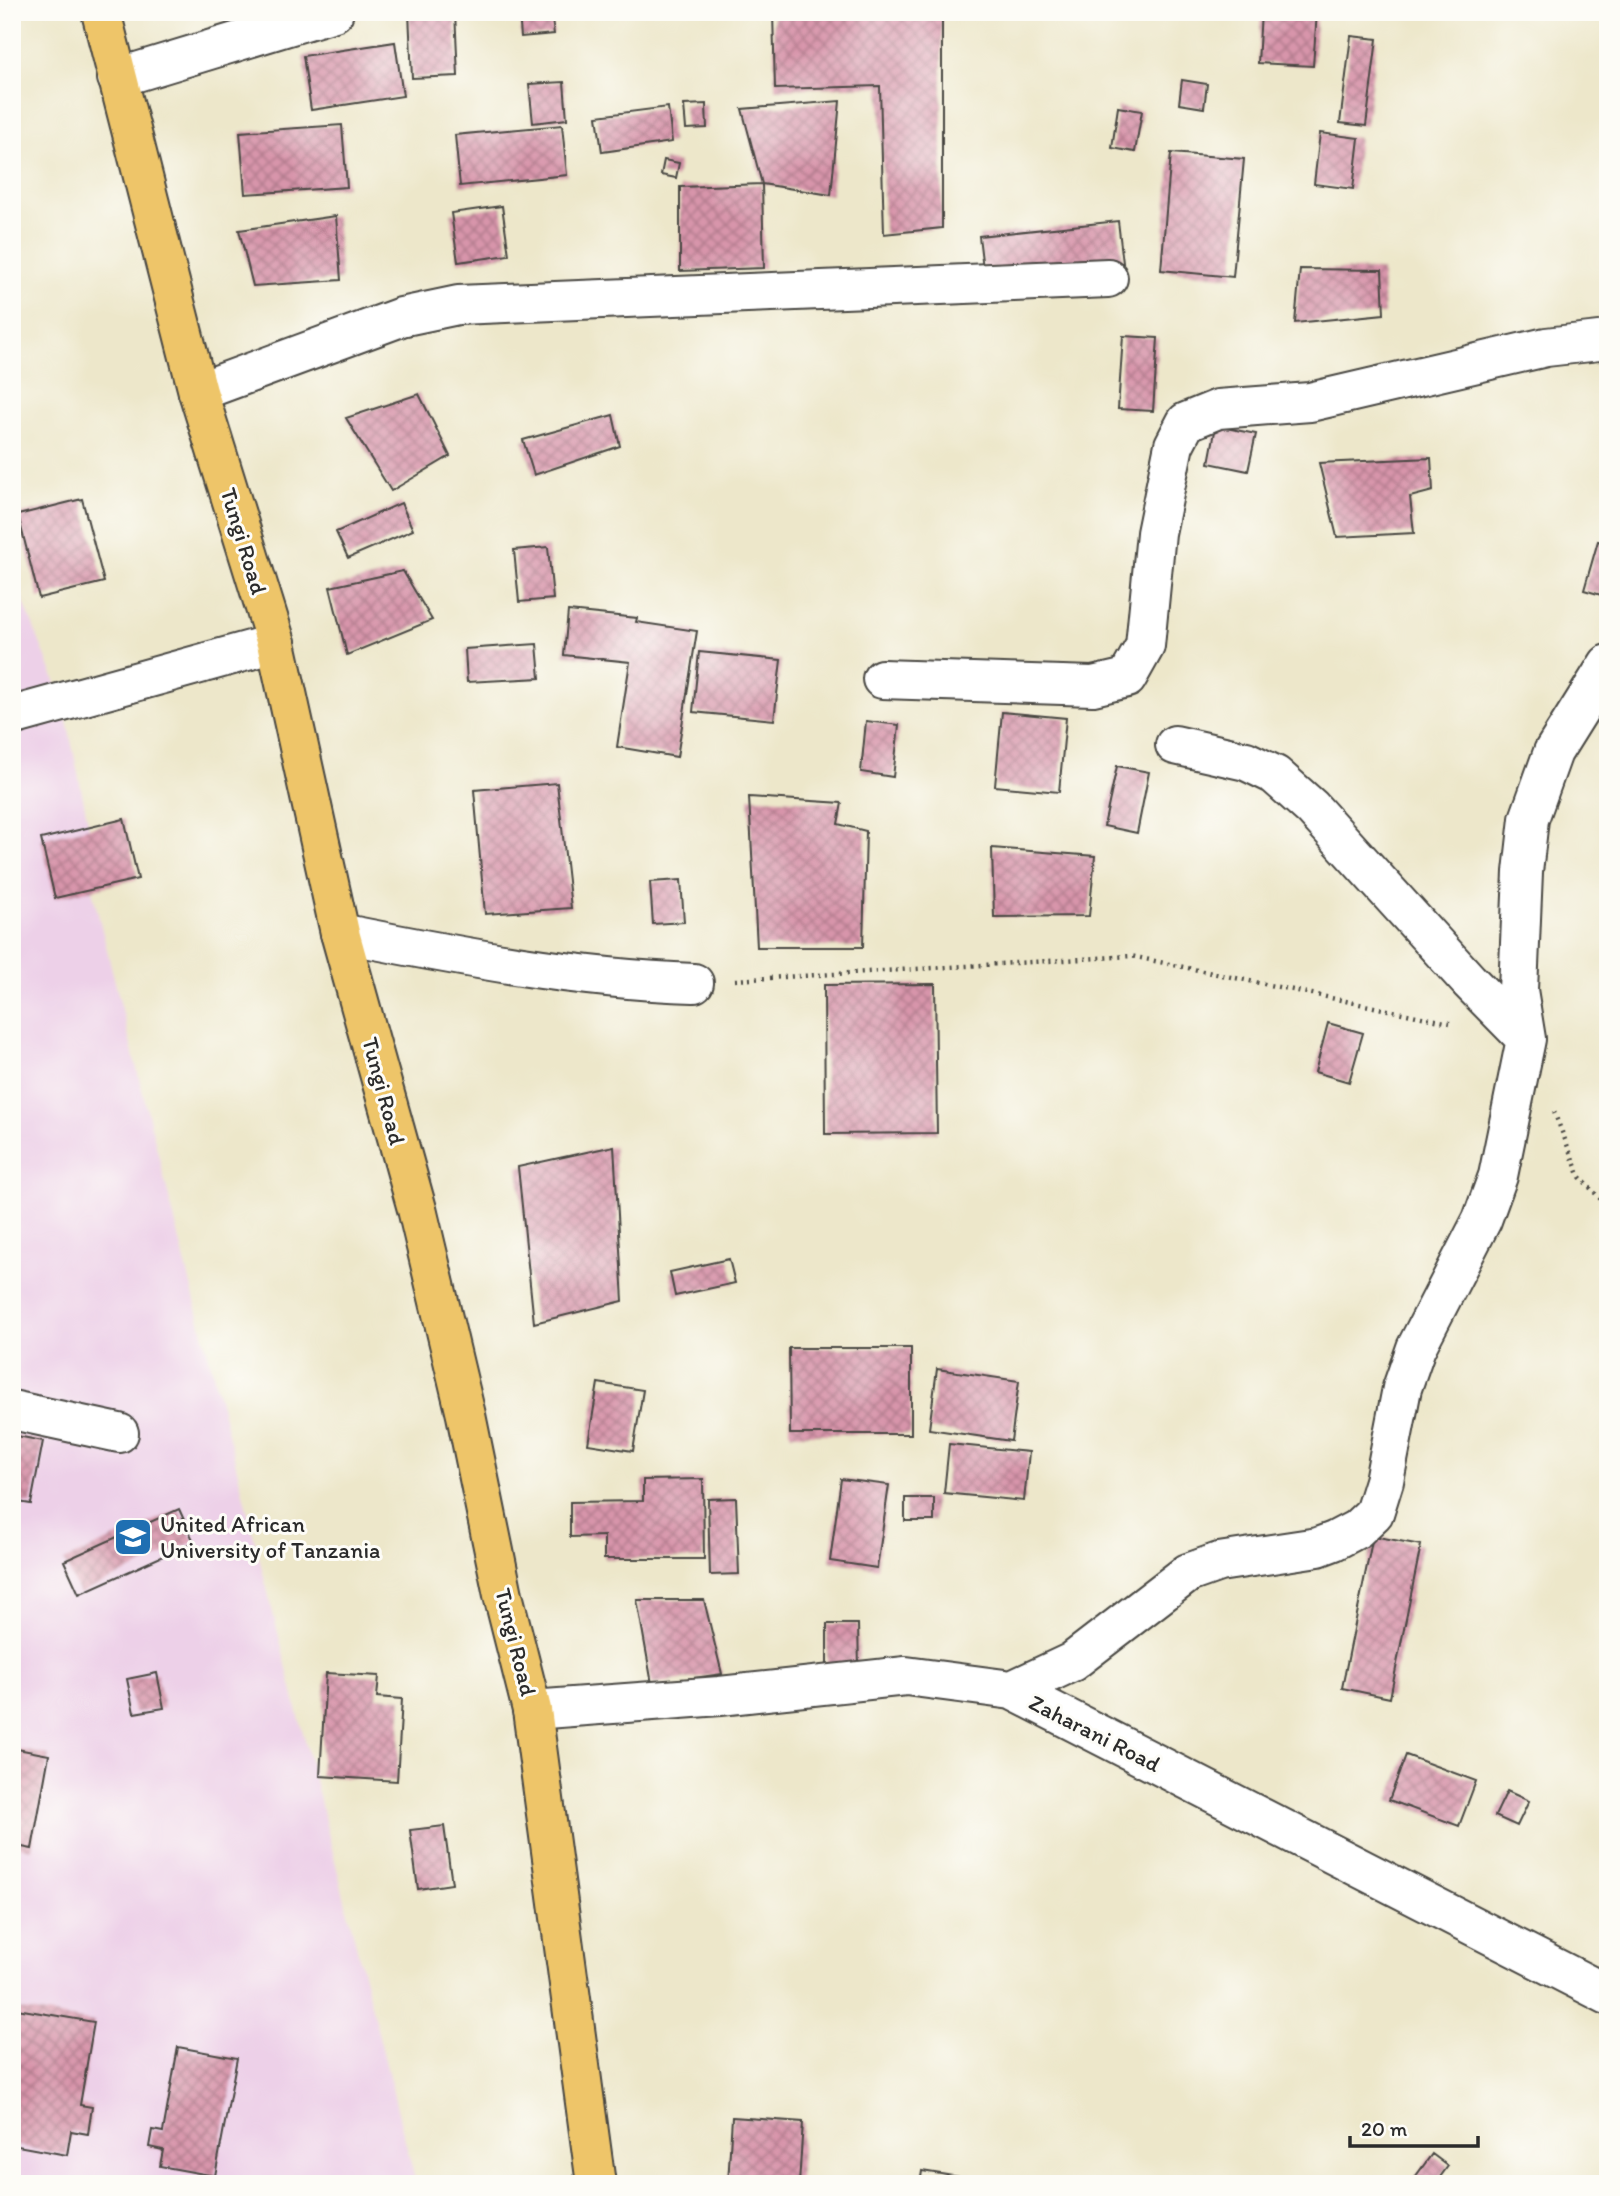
<svg xmlns="http://www.w3.org/2000/svg" width="1620" height="2196" viewBox="0 0 1620 2196" font-family="Itim,sans-serif">
	<style>
		.built { fill: #edd0e8 }
		.building { fill: url(#building-cross-hatch) }
		.lines { fill: none; stroke-linecap: round; stroke-linejoin: round }
		.minor-casing { stroke: #484743; stroke-width: 42 }
		.major-casing { stroke: #484743; stroke-width: 42 }
		.path { stroke: #484743; stroke-width: 4.5; stroke-dasharray: 2 5; stroke-linecap: butt }
		.minor { stroke: #fff; stroke-width: 38 }
		.major { stroke: #eec569; stroke-width: 38 }
		.labels { text-anchor: middle; dominant-baseline: central; stroke-width: 6; stroke-linejoin: round; paint-order: stroke }
		.street-label { font-size: 23px; fill: #2b2b2b; stroke: #fdfcf7 }
		.poi-label { font-size: 23px; fill: #2b2b2b; stroke: #fdfcf7; text-anchor: start }
	</style>
	<defs>
		<pattern id="building-cross-hatch" width="8" height="8" patternUnits="userSpaceOnUse" patternTransform="scale(1.75)"><rect width="8" height="8" fill="#d895ab"/><path d="M0 0l8 8M0 8l8-8" fill="none" stroke="#af7a8b"/></pattern>
	</defs>
	<rect width="100%" height="100%" fill="#fdfcf7"/>
	<filter id="ink" filterUnits="userSpaceOnUse"><feTurbulence type="fractalNoise" baseFrequency=".0143" numOctaves="2"/><feDisplacementMap in="SourceGraphic" scale="14" xChannelSelector="R" yChannelSelector="G"/><feConvolveMatrix kernelMatrix="1 2 1 2 8 2 1 2 1" color-interpolation-filters="sRGB"/></filter>
	<filter id="wash" filterUnits="userSpaceOnUse"><feTurbulence type="fractalNoise" baseFrequency=".00686" numOctaves="4" result="noise"/><feDisplacementMap in="SourceGraphic" scale="28" xChannelSelector="R" yChannelSelector="G"/><feGaussianBlur stdDeviation="1.57" result="paint"/><feColorMatrix in="noise" values="0 0 0 0 0 0 0 0 0 0 0 0 0 0 0 0 0 1.4 0 .05"/><feComposite in="paint" operator="in"/></filter>
	<g filter="url(#wash)">
		<rect width="100%" height="100%" fill="#ede7ca"/>
		<path class="built" d="M12 559 20 592 63 701 89 827 92 890 416 2184H12Z"/>
		<g id="blocks">
			<path class="building" d="M455 12 458 76 412 78 409 13Z
				M519 12H551L554 34 521 37Z
				M773 12H942V228L884 234 880 86 775 89Z
				M1261 12H1317L1313 66 1258 63Z
				M1351 36 1377 39 1366 126 1340 123Z
				M395 42 403 96 311 110 303 56Z
				M1182 80 1207 84 1204 108 1179 104Z
				M564 82 567 119 533 123 529 84Z
				M840 101 831 195 762 184 764 268 680 271V187L762 184 742 109Z
				M706 104 707 128 686 129 684 105Z
				M668 107 672 142 602 152 597 116Z
				M1118 107 1142 111 1135 152 1112 148Z
				M342 125 347 187 245 194 240 132Z
				M562 125 567 175 460 186 455 135Z
				M1320 133 1359 138 1353 189 1314 184Z
				M1171 153 1244 159 1233 277 1161 270Z
				M664 160 679 163 676 178 661 175Z
				M502 206 509 255 458 262 451 213Z
				M336 216 341 280 253 286 239 230Z
				M1118 221 1123 263 984 277 979 236Z
				M1300 269 1382 270 1384 314 1295 323Z
				M1123 336 1158 338 1153 411 1118 409Z
				M419 394 450 456 391 491 346 418Z
				M613 415 620 446 534 475 523 440Z
				M1216 426 1256 434 1248 471 1209 463Z
				M1431 458 1433 491 1410 497 1414 533 1337 537 1319 463Z
				M82 499 104 582 39 598 18 515Z
				M401 503 413 530 348 558 336 532Z
				M1598 541 1608 543V597L1584 590Z
				M548 547 553 599 519 602 514 550Z
				M403 571 432 620 347 655 330 587Z
				M568 611 637 618 636 622 697 631 677 757 617 747 630 662 564 655Z
				M537 644 540 678 467 682 465 649Z
				M699 652 781 660 774 720 693 712Z
				M1002 712 1066 718 1059 792 995 786Z
				M866 721 899 725 893 777 861 772Z
				M1117 766 1149 772 1137 833 1104 826Z
				M557 783 571 908 485 914 474 790Z
				M749 797 842 803 838 824 866 831 863 947H757Z
				M124 819 138 879 55 898 41 839Z
				M992 848 1095 856 1089 916 994 917Z
				M681 880 684 922 653 924 650 882Z
				M935 984 937 1133 825 1134 824 985Z
				M1328 1023 1363 1033 1349 1082 1315 1072Z
				M614 1146 623 1301 534 1323 518 1167Z
				M729 1259 735 1283 675 1296 670 1272Z
				M789 1348H911V1434H790Z
				M937 1369 1019 1381 1011 1441 929 1429Z
				M598 1383 643 1390 633 1451 588 1444Z
				M12 1435 43 1441 31 1504 12 1501Z
				M949 1444 1029 1452 1024 1501 944 1493Z
				M703 1479 704 1559H604V1536L570 1537V1502L643 1501V1480Z
				M841 1479 889 1485 877 1568 830 1561Z
				M736 1498 739 1574 710 1575 708 1499Z
				M905 1498H934V1521H905Z
				M179 1509 194 1542 79 1594 64 1561Z
				M1373 1536 1421 1545 1390 1698 1342 1688Z
				M637 1600H704L722 1674 652 1684Z
				M827 1624H858L859 1669H827Z
				M157 1673 164 1708 134 1713 127 1679Z
				M326 1673 379 1676 377 1697 402 1699 397 1781 320 1776Z
				M12 1748 49 1755 32 1849 12 1845Z
				M1406 1755 1476 1781 1459 1826 1389 1800Z
				M1507 1791 1529 1801 1517 1826 1495 1816Z
				M444 1826 452 1884 418 1889 410 1830Z
				M17 2009 94 2022 80 2105 92 2107 88 2134 71 2131 67 2155 12 2145V2037Z
				M178 2047 237 2058 215 2176 160 2166 163 2150 149 2147 152 2130 163 2132Z
				M732 2117 803 2122 799 2184H728Z
				M1432 2154 1448 2166 1435 2184H1410Z
				M922 2171 960 2177 958 2184H920Z"/>
		</g>
	</g>
	<g filter="url(#ink)">
		<use href="#blocks" fill-opacity="0" stroke="#484743" stroke-width="2"/>
		<g class="lines">
			<defs>
				<path id="minor" d="M117 78 334 12
					M198 392 401 317 458 305 1108 278
					M882 679 1093 686 1127 678 1145 646 1156 533 1174 445 1186 422 1218 409 1310 402 1546 347 1608 340
					M12 716 276 643
					M1175 745 1246 761 1275 775 1312 808 1469 981 1526 1039
					M340 933C456 956 575 979 694 983
					M12 1410 119 1433
					M1012 1690 1072 1662 1188 1573 1219 1562 1318 1547 1334 1541 1357 1529 1374 1513 1384 1481 1402 1388 1416 1348 1482 1220 1498 1176 1526 1039 1518 990 1523 872 1529 819 1553 752 1608 664
					M532 1710 720 1696 906 1676 1012 1690 1608 1995"/>
				<path id="major" d="M101 12 198 392 276 643 340 933 417 1209 466 1415 503 1595 532 1710 596 2184"/>
			</defs>
			<use href="#minor" class="minor-casing"/>
			<use href="#major" class="major-casing"/>
			<path class="path" d="M735 980 1131 956 1450 1023
				M1554 1112 1580 1177 1608 1207"/>
			<use href="#minor" class="minor"/>
			<use href="#major" class="major"/>
		</g>
	</g>
	<defs>
		<symbol id="university-square" viewBox="-11 -11 22 22"><rect x="-9" y="-9" width="18" height="18" rx="4" fill="#1f6fb2" stroke="#fdfcf7"/><path d="M0-5L7-2L0 1L-7-2ZM-4 1L0 2.5L4 1V4Q0 6-4 4Z" fill="#fff"/></symbol>
	</defs>
	<g fill-rule="evenodd">
		<use href="#university-square" x="111" y="1515" width="44" height="44"/>
	</g>
	<g class="labels">
		<g class="street-label">
			<text transform="translate(244 541) rotate(73)">Tungi Road</text>
			<text transform="translate(384 1091) rotate(75)">Tungi Road</text>
			<text transform="translate(516 1642) rotate(76)">Tungi Road</text>
			<text transform="translate(1095 1733) rotate(27)">Zaharani Road</text>
		</g>
		<g class="poi-label">
			<text x="160" y="1524">United African<tspan x="160" dy="26">University of Tanzania</tspan></text>
		</g>
	</g>
	<rect width="1620" height="2196" fill="none" stroke="#fdfcf7" stroke-width="42"/>
	<path d="M1350 2136v10h128v-10" fill="none" stroke="#2b2b2b" stroke-width="3.5"/>
	<text x="1361" y="2136" font-size="21" fill="#2b2b2b" stroke="#fdfcf7" stroke-width="5" paint-order="stroke">20 m</text>
</svg>
